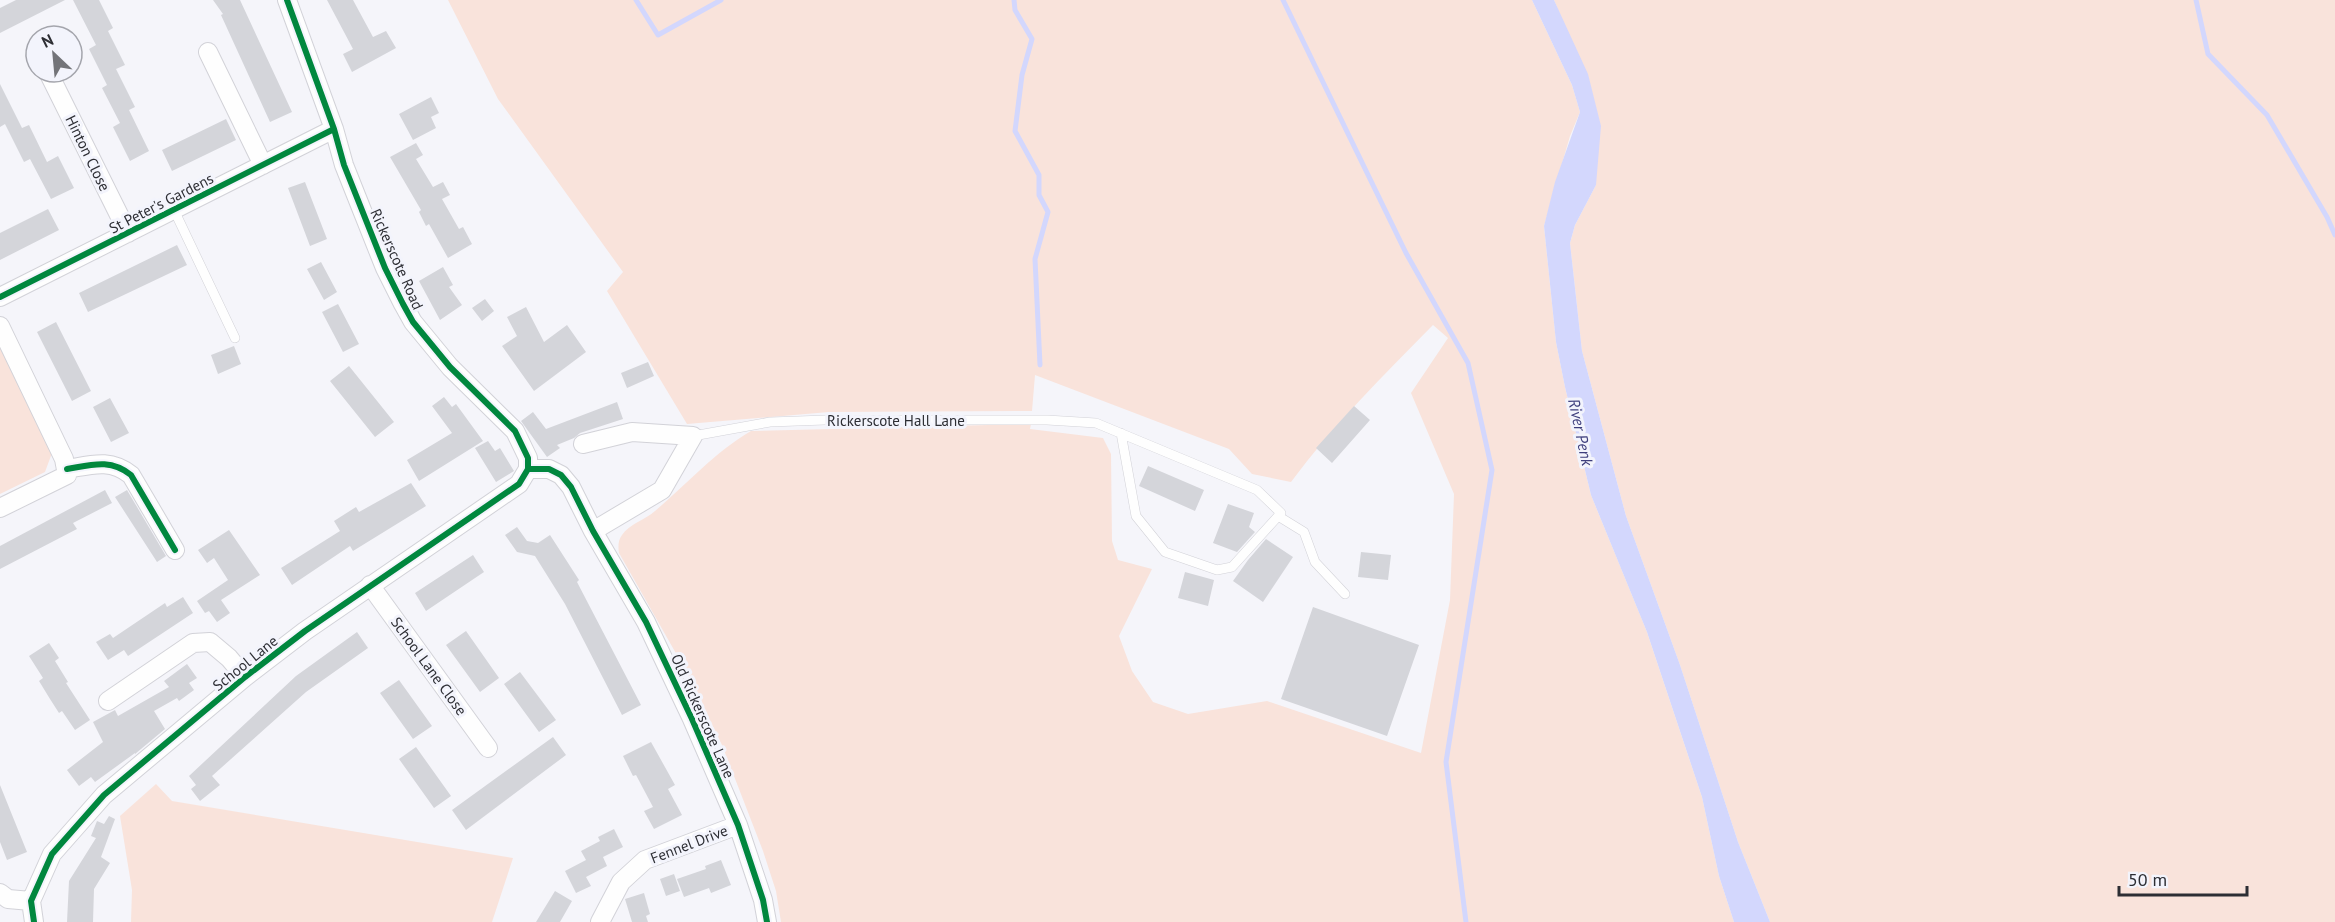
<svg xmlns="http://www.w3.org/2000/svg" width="2335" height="922" viewBox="0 0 2335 922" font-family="'PT Sans',sans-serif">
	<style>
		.green { fill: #f9e3db }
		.water { fill: #d3d7fd }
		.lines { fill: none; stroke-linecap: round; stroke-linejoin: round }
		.stream { stroke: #d3d7fd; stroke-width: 5 }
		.building { fill: #d4d5da }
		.service-casing { stroke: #d2d2d8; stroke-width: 10 }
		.minor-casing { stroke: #d2d2d8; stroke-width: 20 }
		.service { stroke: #fefefe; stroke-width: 9 }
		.minor { stroke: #fefefe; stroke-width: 18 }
		.cycleway-casing { stroke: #f3f4fc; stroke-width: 10 }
		.cycleway { stroke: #00873e; stroke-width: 6 }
		.labels { text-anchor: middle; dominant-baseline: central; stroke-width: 6; stroke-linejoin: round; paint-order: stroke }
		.street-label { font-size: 15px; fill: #2d2e34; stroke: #f3f4fc }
		.water-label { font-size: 16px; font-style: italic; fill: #3e3e7c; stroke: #f3f4fc }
	</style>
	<rect width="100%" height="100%" fill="#f5f5fa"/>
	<path class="green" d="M448 0H1532L1572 85 1580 112 1570 136 1544 226 1556 342 1565 387 1591 495 1647 632 1702 797 1719 876 1734 922H781L776 891 763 851 722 745 682 664 619 553C618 547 618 540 622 535 629 524 645 520 655 511 687 484 715 452 751 431L1031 424 1030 429 1103 438 1111 454 1112 541 1118 560 1152 569 1119 636 1132 671 1153 702 1188 714 1267 701 1421 753 1450 600 1454 494 1411 393 1448 338 1433 325C1383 376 1333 425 1291 482L1252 474 1229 449 1035 375 1032 411 829 412 687 424 607 291 623 272 498 99Z
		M1554 0H2335V922H1770L1738 842 1680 665 1626 516 1582 351 1570 243 1575 225 1596 185 1569 36Z
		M0 347 52 453 45 472 0 494Z
		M156 784 172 801 513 858 492 922H131L132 890 120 816Z"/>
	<path class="water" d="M1532 0H1554L1588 74 1601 126 1596 185 1575 225 1570 243 1582 351 1626 516 1680 665 1738 842 1770 922H1734L1719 876 1702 797 1647 632 1591 495 1565 387 1556 342 1544 226 1555 182 1580 112 1572 85Z"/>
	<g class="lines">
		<path class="stream" d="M636 0 658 35 721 0
			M1014 0 1015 10 1032 39 1022 75 1015 131 1039 175V195L1048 212 1035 259 1040 365
			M1283 0 1406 253 1468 363 1492 470 1446 762 1466 922
			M2196 0 2208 54 2267 115 2327 217 2335 235"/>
	</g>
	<path class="building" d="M16 0H65L0 33V8Z
		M73 0H99L113 28 108 31 125 65 116 69 135 107 129 110 149 151 130 161 113 127 120 123 102 88 107 85 89 49 96 45Z
		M213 0H240L292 112 270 122 221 15 223 14Z
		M327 0H353L373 37 386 31 396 48 352 72 343 54 353 49Z
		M0 84 22 128 29 125 47 162 58 156 74 188 51 199 30 159 24 162 5 124 0 127Z
		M431 97 439 113 431 117 436 128 413 140 399 114Z
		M226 119 236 140 172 171 162 150Z
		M416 143 423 155 416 159 433 187 443 182 450 195 442 199 459 229 463 227 472 244 448 258 429 224 426 226 419 212 421 210 390 157Z
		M305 182 327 239 310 246 288 188Z
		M48 209 59 230 0 260V233Z
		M177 245 187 265 88 312 79 293Z
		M321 262 337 292 324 300 307 269Z
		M443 267 453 285 449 287 462 305 440 320 419 281Z
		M485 299 494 311 482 321 472 308Z
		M338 304 359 344 343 352 322 312Z
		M526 307 544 342 567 325 586 352 534 391 502 346 517 336 507 317Z
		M56 322 91 391 72 401 37 332Z
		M234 346 241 364 218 374 211 355Z
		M648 362 654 376 627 388 621 373Z
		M349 366 394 422 375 437 330 381Z
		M444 397 452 407 456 404 483 441 419 481 407 460 452 433 432 406Z
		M110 398 129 433 111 442 93 407Z
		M617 402 623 419 580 433 574 438 557 445 560 448 547 457 521 421 533 412 546 429Z
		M1354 406 1370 420 1332 463 1316 448Z
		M488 441 495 451 500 448 514 471 496 482 475 448Z
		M1148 466 1204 490 1195 511 1139 486Z
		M411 483 426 506 353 551 350 546 292 585 281 568 340 531 334 521 356 507 359 512Z
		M105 490 112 503 73 523 77 529 0 569V546Z
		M127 490 166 556 157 562 115 497Z
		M1228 504 1254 513 1249 527 1255 532 1237 552 1213 543Z
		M517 527 527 541 538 543 550 535 579 580 577 582 641 705 622 715 565 604 535 556 517 552 505 535Z
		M229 530 260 575 221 600 230 613 217 622 209 611 205 613 197 601 228 580 214 558 207 563 198 550Z
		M1266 539 1293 557 1263 602 1233 581 1248 560Z
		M1361 552 1391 555 1388 580 1358 577Z
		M473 555 484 572 426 611 415 593Z
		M1185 572 1214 580 1208 606 1178 598Z
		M183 597 193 613 128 656 124 650 108 660 96 642 110 634 113 638 165 603 167 607Z
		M1313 607 1419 645 1387 736 1281 699Z
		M466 631 499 678 480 692 446 645Z
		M357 632 368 648 306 692 212 776 220 785 200 801 191 789 196 785 189 776 296 676Z
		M49 643 59 658 55 661 68 682 66 683 90 720 75 730 62 711 59 713 50 699 39 681 43 678 29 656Z
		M187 664 197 678 189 683 194 690 179 701 177 698 154 711 165 729 135 754V753L95 782 91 777 79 786 67 770 103 742 93 722 115 710 118 716 169 687 164 681Z
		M520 672 556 720 539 732 504 684Z
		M399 680 432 726 413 739 380 693Z
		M553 737 566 755 466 830 452 810Z
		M651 742 675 785 668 789 682 815 654 829 644 811 653 807 636 775 633 776 623 756Z
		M416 747 451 796 434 808 399 759Z
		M0 785 27 852 7 860 0 842Z
		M109 816 115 819 101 857 110 863 94 889 93 922H67L69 881 96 838 91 836 97 821 104 824Z
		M614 829 623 847 603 857 607 866 586 877 591 886 576 893 565 871 586 860 581 851 600 841 598 837Z
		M721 860 731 885 711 893 709 888 684 897 677 879 706 869 705 866Z
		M674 874 680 891 666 896 660 879Z
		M555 891 572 901 560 922H536Z
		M644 893 650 914 646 916 648 922H632L625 899Z"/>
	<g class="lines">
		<defs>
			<path id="service" d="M174 210 235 338
				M693 436 770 422 825 420H1047L1096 423 1257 490 1281 513 1232 567 1217 570 1165 552 1136 516 1121 433
				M1278 516 1304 532 1315 562 1345 594"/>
			<path id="minor" d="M287 0 334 129 344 165 385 268 403 304 413 322 450 367 515 431 528 458V469H549L561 475 571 487 593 531 646 622 692 719 738 825 763 900 767 922
				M208 52 263 165
				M48 72 128 233
				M0 297 334 129
				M0 326 64 459 67 475 0 508
				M583 444 632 432 693 436 662 490 593 531
				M67 469C91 465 110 458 131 475L175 550
				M370 585 488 748
				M108 701 193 643 210 642 229 658 245 677
				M0 893 8 899 31 901
				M34 922 31 901 52 854 104 795 245 677 305 631 519 484 528 469
				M600 922 621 882 645 860 738 825"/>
		</defs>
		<use href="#service" class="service-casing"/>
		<use href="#minor" class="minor-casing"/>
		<use href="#service" class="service"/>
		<use href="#minor" class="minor"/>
		<defs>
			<path id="cycleway" d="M287 0 334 129 344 165 385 268 403 304 413 322 450 367 515 431 528 458V469H549L561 475 571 487 593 531 646 622 692 719 738 825 763 900 767 922
				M0 297 334 129
				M67 469C91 465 110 458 131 475L175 550
				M34 922 31 901 52 854 104 795 245 677 305 631 519 484 528 469"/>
		</defs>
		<use href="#cycleway" class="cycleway-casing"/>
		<use href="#cycleway" class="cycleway"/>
	</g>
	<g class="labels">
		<g class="street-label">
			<text transform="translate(88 153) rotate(64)">Hinton Close</text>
			<text transform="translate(161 203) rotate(-27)">St Peter's Gardens</text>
			<text transform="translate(397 259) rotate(66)">Rickerscote Road</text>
			<text x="896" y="420">Rickerscote Hall Lane</text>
			<text transform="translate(245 663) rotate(-39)">School Lane</text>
			<text transform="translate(429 666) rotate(54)">School Lane Close</text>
			<text transform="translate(703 716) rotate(66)">Old Rickerscote Lane</text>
			<text transform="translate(689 844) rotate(-21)">Fennel Drive</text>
		</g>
		<g class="water-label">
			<text transform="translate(1581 432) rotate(78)">River Penk</text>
		</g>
	</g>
	<g transform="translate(54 54) rotate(334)"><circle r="28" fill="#f3f4fc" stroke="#a4a5ac" stroke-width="1.5"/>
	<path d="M0-4.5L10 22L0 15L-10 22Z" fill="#737479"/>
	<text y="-9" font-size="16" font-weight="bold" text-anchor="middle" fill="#2d2e34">N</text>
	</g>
	<path d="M2119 886v9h128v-9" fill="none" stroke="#2d2e34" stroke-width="3"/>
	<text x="2128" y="886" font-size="18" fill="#2d2e34" stroke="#f3f4fc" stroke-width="4.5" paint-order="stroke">50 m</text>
</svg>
